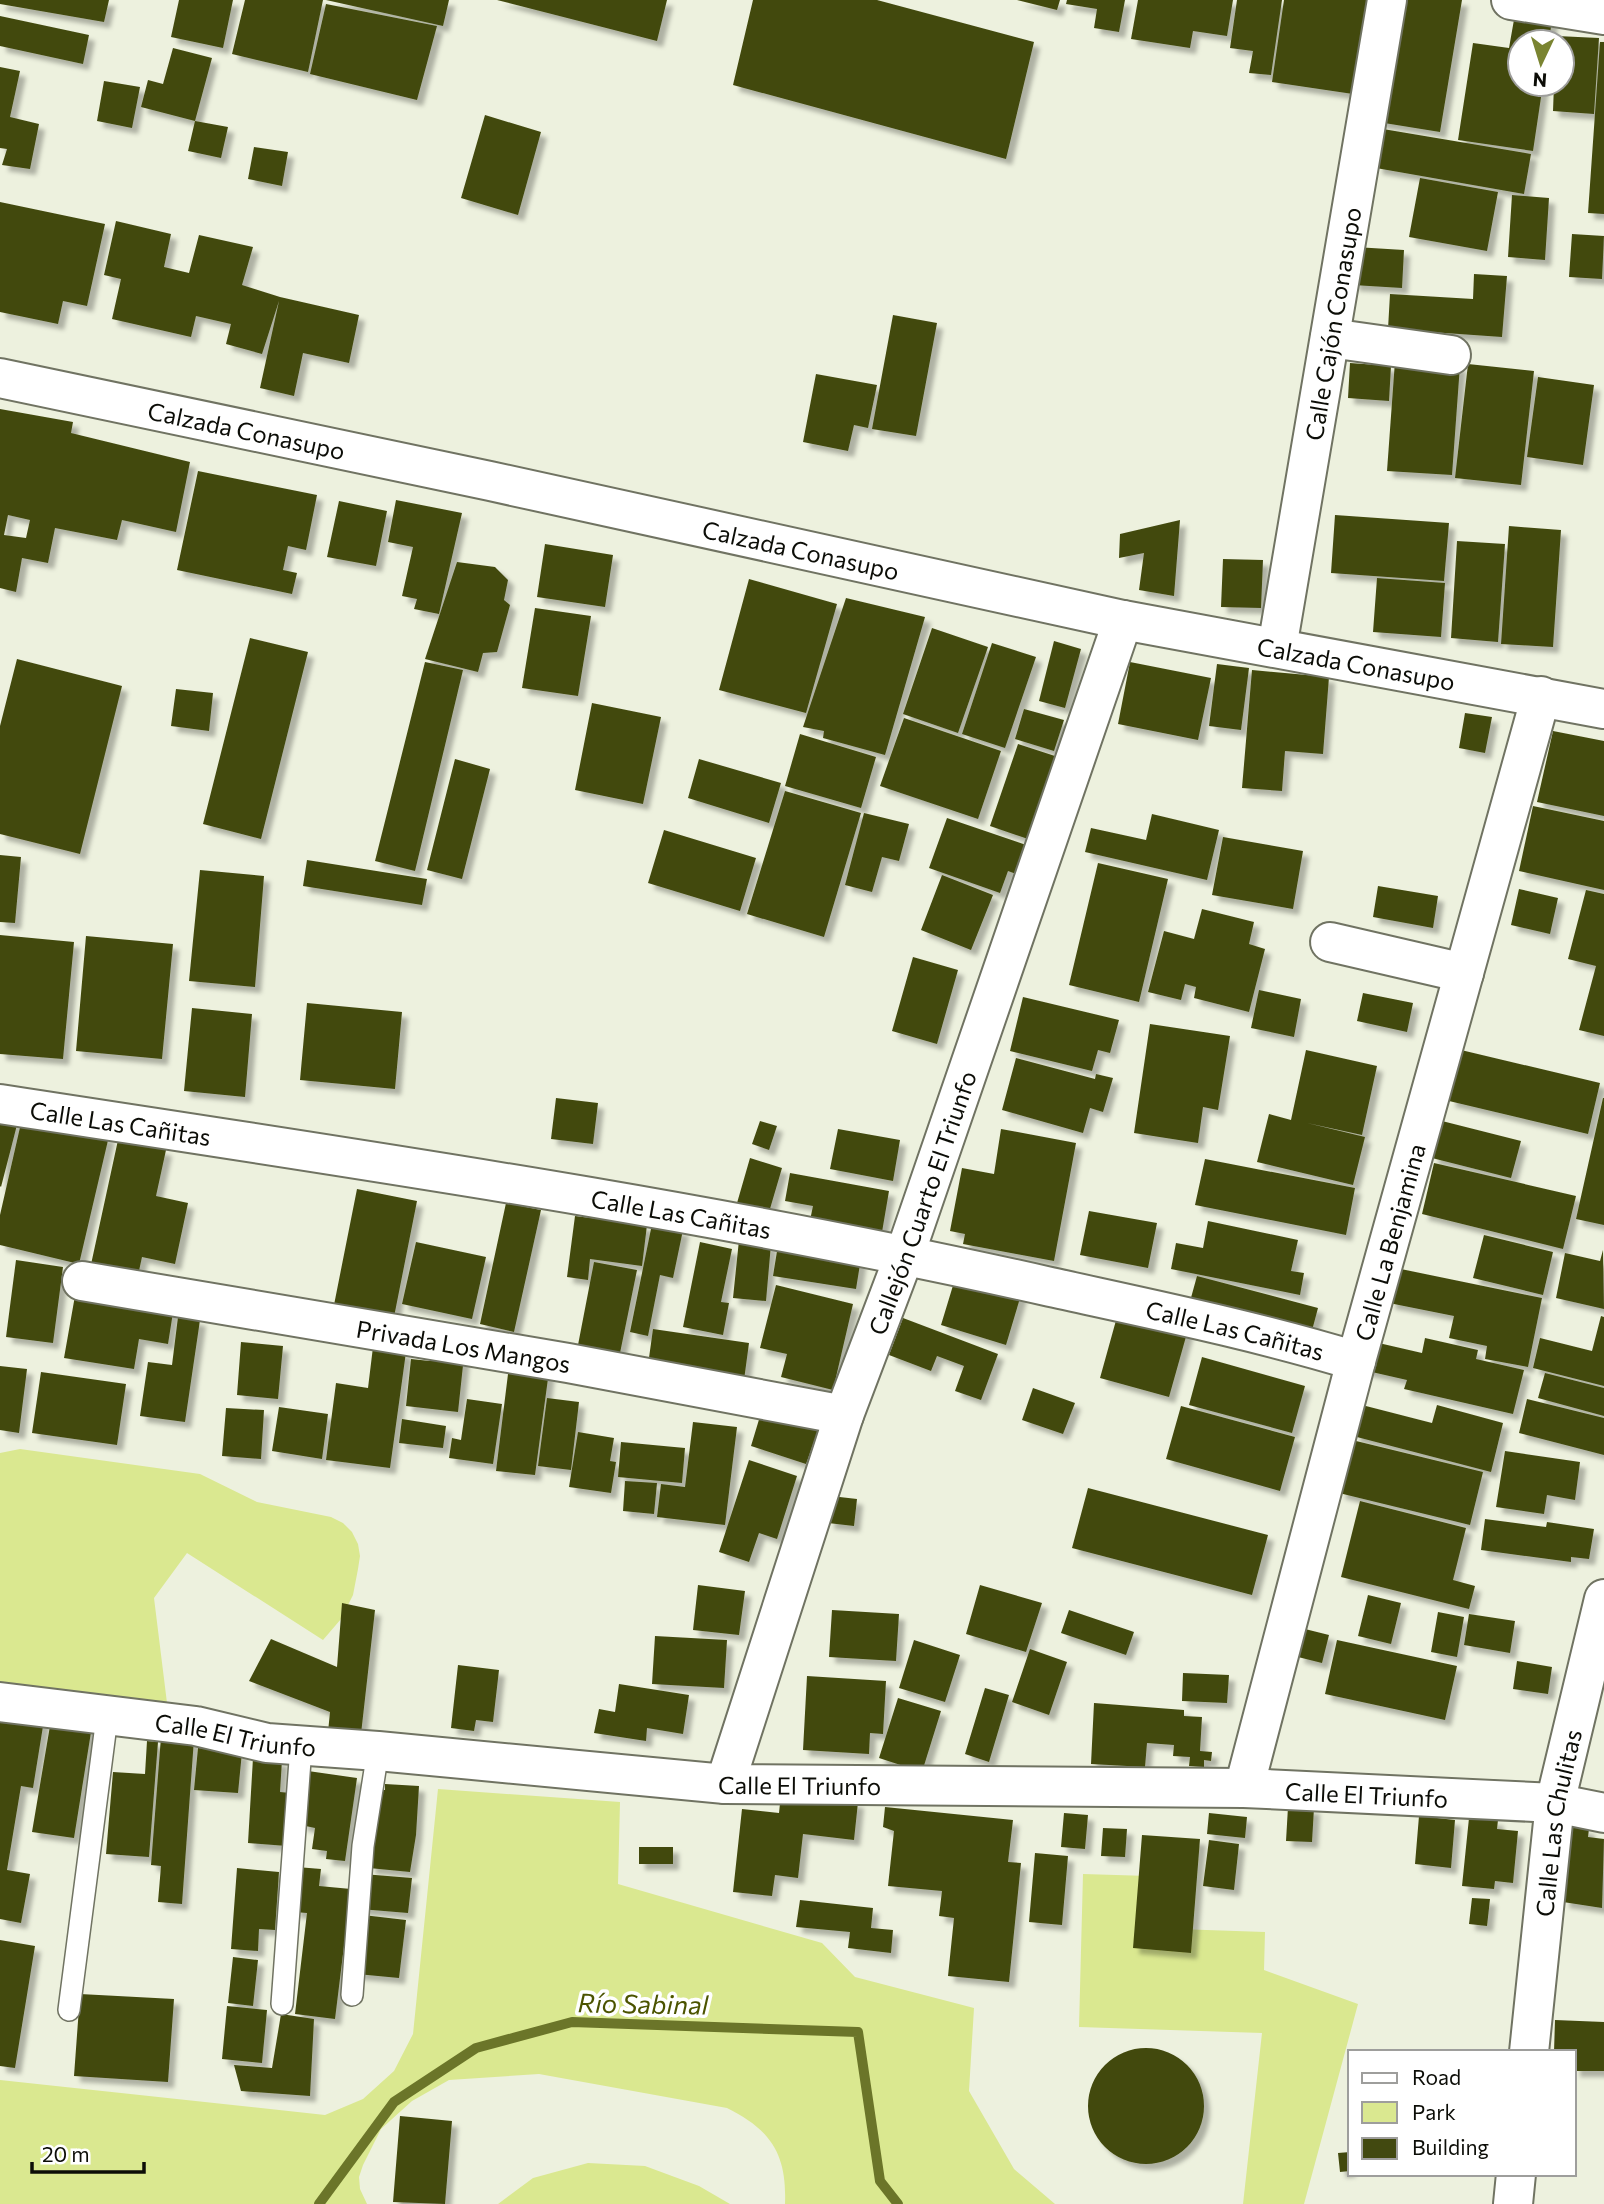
<svg xmlns="http://www.w3.org/2000/svg" width="1604" height="2204" viewBox="0 0 1604 2204" font-family="Commissioner,sans-serif">
	<style>
		.green { fill: #dae890 }
		.lines { fill: none; stroke-linecap: round; stroke-linejoin: round }
		.stream { stroke: #6b7529; stroke-width: 10 }
		.building { fill: #424910; fill-rule: evenodd; filter: url(#shadow) }
		.lane-casing { stroke: #707362; stroke-width: 24 }
		.street-casing { stroke: #707362; stroke-width: 42 }
		.secondary-casing { stroke: #707362; stroke-width: 42 }
		.lane { stroke: #fff; stroke-width: 21 }
		.street { stroke: #fff; stroke-width: 38 }
		.secondary { stroke: #fff; stroke-width: 38 }
		.labels { text-anchor: middle; dominant-baseline: central; stroke-width: 7; stroke-linejoin: round; paint-order: stroke }
		.street-label { font-size: 24px; fill: #0c0d07; stroke: #fff }
		.water-label { font-size: 26px; font-style: italic; fill: #4b5300; stroke: #fff }
	</style>
	<defs>
		<filter id="shadow"><feDropShadow dx="6" dy="6" stdDeviation="2" flood-color="#0004"/></filter>
	</defs>
	<rect width="100%" height="100%" fill="#edf1de"/>
	<path class="green" d="M20 1449 200 1474 257 1502 331 1517 343 1523 352 1532 358 1544 360 1556 358 1569 353 1595 341 1619 323 1640 187 1553 154 1598 167 1703 0 1686V1453Z
		M438 1789 620 1802 618 1884 822 1943 855 1977 974 2008 969 2091 1014 2169 1055 2204H785C787 2154 771 2130 727 2108L539 2074 449 2080 412 2101 381 2129 363 2165 359 2177 360 2189 367 2204H0V2080L325 2115 363 2099 394 2071 413 2034Z
		M1083 1874 1149 1876 1148 1928 1265 1932 1264 1970 1358 2004 1304 2204H1243L1262 2033 1079 2027Z
		M588 2163 645 2166 699 2186 730 2204H498L533 2178Z"/>
	<g class="lines">
		<path class="stream" d="M319 2204 394 2102 476 2048 572 2022 858 2032 880 2181 898 2204"/>
	</g>
	<path class="building" d="M0 0H109L104 22 0 4Z
		M179 0H233L223 48 171 37Z
		M245 0H323L308 72 232 54Z
		M326 0H449L443 26Z
		M497 0H667L657 41Z
		M753 0H877L1034 42 1006 159 733 85Z
		M1017 0H1060L1057 10Z
		M1067 0H1125L1119 32 1094 28 1097 9 1066 4Z
		M1138 0H1233L1227 36 1193 31 1190 48 1131 39Z
		M1237 0H1282L1271 75 1249 73 1253 51 1230 48Z
		M1284 0H1367L1353 94 1272 82Z
		M1399 0H1462L1440 132 1378 122Z
		M326 4 437 26 417 100 310 74Z
		M1515 14 1552 19 1549 42H1520V84H1543L1533 151 1458 140 1473 43 1509 48Z
		M0 16 89 35 83 64 0 46Z
		M1557 36 1599 38 1594 114 1553 111 1554 84H1562V42H1557Z
		M1600 42H1604V214L1588 213Z
		M173 48 212 58 195 121 141 107 148 80 163 84Z
		M0 67 20 71 10 117 39 124 30 169 2 165 7 149 0 148Z
		M104 81 140 87 132 128 97 121Z
		M485 115 541 132 518 215 461 198Z
		M195 121 228 127 221 158 188 151Z
		M1383 129 1531 154 1524 194 1376 168Z
		M254 147 288 152 282 186 248 179Z
		M1420 178 1498 192 1487 251 1409 237Z
		M1512 195 1549 198 1545 260 1508 257Z
		M0 202 105 224 87 306 63 301 58 324 0 312Z
		M116 221 171 234 164 267 189 273 199 235 253 247 242 285 280 297 359 315 349 363 303 353 294 396 260 388 279 301 262 354 226 344 231 324 196 316 191 337 112 319 121 279 104 275Z
		M1572 234 1604 236 1602 279 1569 277Z
		M1355 247 1404 250 1402 288 1353 285Z
		M1474 274 1507 276 1502 337 1388 329 1390 294 1473 299Z
		M893 315 937 323 916 436 872 429Z
		M1395 361 1460 365 1452 475 1387 471Z
		M1350 363 1391 366 1389 401 1348 398Z
		M1468 364 1534 371 1521 485 1455 478Z
		M816 374 877 385 868 428 854 425 848 451 803 442Z
		M1538 377 1594 385 1583 465 1527 457Z
		M0 409 73 422 71 433 190 462 176 532 122 520 117 540 55 528 48 563 22 558 16 592 0 588ZM8 515 30 520 26 538 4 535Z
		M198 471 317 495 306 550 288 546 283 570 297 573 292 594 177 570Z
		M396 500 462 513 439 614 414 609 417 599 402 596 413 547 388 542Z
		M339 501 387 511 376 566 327 557Z
		M1335 515 1449 523 1444 581 1331 573Z
		M1180 520 1174 596 1139 590 1144 553 1119 558 1120 534Z
		M1509 526 1561 530 1553 647 1501 644Z
		M1457 541 1505 544 1498 642 1451 638Z
		M545 544 613 555 605 607 537 597Z
		M1223 559 1263 560 1261 608 1221 607Z
		M457 562 495 567 508 580 504 600 510 605 497 652 483 653 478 672 425 659Z
		M1377 578 1445 583 1441 637 1373 632Z
		M749 579 837 604 806 713 719 690Z
		M846 598 925 617 885 755 823 738 824 731 803 727Z
		M535 608 591 616 578 696 522 688Z
		M932 628 988 647 958 733 903 714Z
		M250 638 308 652 261 839 203 824Z
		M1054 641 1081 649 1065 708 1039 701Z
		M992 643 1036 657 1005 748 962 734Z
		M17 659 122 686 80 854 0 834V726Z
		M425 662 463 670 415 871 375 861Z
		M1130 662 1211 678 1198 740 1118 724Z
		M1217 664 1249 668 1241 730 1209 726Z
		M1252 670 1329 677 1323 754 1285 751 1282 791 1242 788Z
		M176 689 213 693 209 731 171 726Z
		M592 703 661 717 643 804 575 790Z
		M1024 709 1064 720 1054 751 1015 739Z
		M1465 713 1492 717 1485 753 1459 748Z
		M904 718 1001 751 978 819 880 786Z
		M1553 731 1604 741V816L1537 802Z
		M800 734 876 757 861 808 785 786Z
		M1018 744 1058 757 1031 840 990 826Z
		M455 759 490 769 462 879 427 870Z
		M699 759 781 783 769 823 688 798Z
		M785 791 861 813 824 937 747 914Z
		M1533 806 1604 821V890L1519 871Z
		M864 813 909 824 899 861 882 857 872 892 845 885Z
		M1152 814 1219 830 1207 880 1085 852 1091 828 1146 840Z
		M947 818 1032 847 1022 876 1008 871 1000 893 929 868Z
		M664 830 756 858 740 911 648 883Z
		M1223 837 1303 851 1293 909 1212 895Z
		M0 855 21 857 15 923 0 922Z
		M307 860 427 879 422 905 303 886Z
		M1098 863 1168 879 1139 1002 1069 985Z
		M200 870 264 876 255 987 189 981Z
		M942 875 993 895 971 950 921 930Z
		M1378 886 1438 896 1433 928 1373 917Z
		M1519 889 1558 898 1550 934 1511 925Z
		M1586 890 1604 894V1036L1579 1030 1596 966 1568 959Z
		M1202 909 1254 922 1249 944 1265 949 1249 1012 1194 998 1196 987 1185 984 1181 1000 1148 992 1164 931 1194 939Z
		M0 935 74 942 63 1059 0 1054Z
		M86 936 173 944 162 1059 76 1051Z
		M913 957 958 970 937 1044 892 1031Z
		M1259 990 1301 999 1294 1037 1251 1028Z
		M1363 993 1413 1003 1407 1032 1357 1021Z
		M1023 997 1119 1020 1110 1053 1098 1050 1092 1071 1010 1051Z
		M307 1003 402 1012 395 1089 300 1080Z
		M192 1008 252 1014 245 1097 184 1091Z
		M1150 1024 1230 1036 1218 1110 1203 1107 1198 1143 1134 1133Z
		M1306 1050 1377 1066 1362 1135 1307 1123 1365 1137 1353 1185 1257 1162 1269 1114 1291 1120Z
		M1461 1050 1600 1083 1588 1134 1449 1101Z
		M1016 1058 1095 1079 1096 1074 1113 1078 1103 1112 1090 1108 1083 1133 1002 1110Z
		M556 1098 598 1103 593 1144 551 1139Z
		M1603 1098H1604V1225L1576 1219Z
		M0 1120 18 1121 1 1187 0 1186Z
		M760 1121 777 1126 769 1150 752 1144Z
		M1442 1121 1521 1141 1511 1178 1432 1158Z
		M21 1123 109 1136 79 1264 0 1245V1215Z
		M838 1129 900 1140 893 1181 830 1169Z
		M1001 1129 1076 1143 1054 1261 963 1244 965 1234 950 1231 962 1168 994 1174Z
		M118 1140 166 1150 156 1196 188 1203 175 1264 142 1257 137 1280 90 1269Z
		M750 1158 782 1168 767 1219 735 1210Z
		M1205 1159 1355 1188 1346 1235 1195 1205Z
		M1434 1163 1576 1196 1563 1249 1422 1214Z
		M790 1173 889 1191 881 1238 809 1225 813 1206 785 1201Z
		M357 1189 417 1201 393 1322 333 1310Z
		M506 1203 541 1210 514 1332 480 1324Z
		M1089 1211 1157 1223 1148 1268 1080 1255Z
		M575 1216 647 1225 642 1266 590 1259 588 1280 567 1277Z
		M1208 1221 1298 1240 1291 1271 1304 1273 1300 1295 1171 1269 1176 1243 1203 1248Z
		M652 1224 683 1230 673 1278 660 1275 648 1336 630 1332Z
		M1484 1235 1553 1252 1543 1295 1473 1278Z
		M739 1240 771 1244 766 1301 733 1298Z
		M416 1242 486 1257 472 1319 402 1304Z
		M700 1242 732 1249 721 1302 729 1303 723 1335 683 1327Z
		M778 1245 861 1258 856 1289 773 1276Z
		M1603 1250 1604 1309 1556 1298 1565 1253 1600 1261Z
		M16 1260 63 1267 53 1343 6 1337Z
		M594 1262 637 1270 620 1353 578 1345Z
		M1396 1268 1542 1298 1528 1367 1485 1359 1487 1346 1449 1338 1454 1316 1389 1303Z
		M958 1269 1023 1288 1006 1345 941 1325Z
		M1197 1276 1318 1308 1310 1338 1189 1305Z
		M776 1285 853 1304 833 1390 781 1377 787 1354 760 1348Z
		M76 1290 174 1306 168 1344 139 1339 134 1369 64 1358Z
		M1120 1306 1189 1326 1169 1397 1100 1378Z
		M1601 1316 1604 1317V1386L1533 1368 1540 1338 1592 1351Z
		M178 1317 200 1320 185 1422 140 1416 148 1362 172 1365Z
		M903 1318 998 1354 981 1400 955 1391 964 1366 937 1356 931 1371 889 1355Z
		M653 1329 749 1343 744 1380 648 1365Z
		M1425 1338 1478 1350 1476 1359 1524 1370 1513 1414 1404 1389 1407 1380 1363 1370 1370 1341 1422 1353Z
		M241 1342 283 1346 278 1399 237 1395Z
		M373 1347 406 1352 390 1468 326 1460 336 1383 368 1388Z
		M430 1353 464 1356 458 1412 406 1406 411 1359 430 1361Z
		M1202 1357 1305 1386 1292 1433 1189 1405Z
		M0 1366 27 1369 19 1433 0 1430Z
		M509 1366 549 1371 535 1475 496 1471Z
		M41 1372 126 1384 117 1445 32 1433Z
		M1545 1373 1604 1388V1416L1538 1398Z
		M1033 1388 1075 1403 1063 1434 1022 1420Z
		M547 1398 579 1402 571 1470 538 1466Z
		M467 1399 502 1404 493 1464 449 1458 452 1438 461 1440Z
		M1527 1399 1604 1418V1455L1519 1433Z
		M764 1403 821 1422 806 1464 751 1446Z
		M1362 1405 1432 1423 1437 1405 1503 1423 1491 1472 1353 1436Z
		M1181 1406 1295 1437 1280 1491 1166 1459Z
		M279 1407 328 1414 322 1459 272 1451Z
		M226 1408 264 1410 261 1459 222 1456Z
		M402 1419 446 1426 443 1448 399 1443Z
		M693 1422 737 1427 725 1525 657 1517 661 1484 685 1487Z
		M578 1432 614 1438 610 1461 616 1462 611 1493 569 1487Z
		M1352 1440 1483 1472 1470 1525 1339 1493Z
		M621 1442 685 1448 682 1483 618 1477Z
		M1505 1451 1580 1462 1575 1500 1547 1495 1544 1514 1496 1507Z
		M749 1460 797 1476 777 1539 759 1533 749 1562 719 1552Z
		M625 1481 657 1483 654 1514 623 1511Z
		M1088 1488 1268 1535 1252 1595 1072 1548Z
		M831 1496 857 1499 854 1526 828 1523Z
		M1360 1501 1466 1528 1453 1580 1475 1586 1469 1609 1341 1577Z
		M1485 1519 1546 1527 1547 1522 1594 1529 1589 1559 1571 1557V1562L1481 1550Z
		M698 1585 745 1591 739 1635 693 1630Z
		M980 1585 1042 1603 1026 1652 966 1634Z
		M1368 1595 1401 1603 1391 1644 1358 1636Z
		M342 1603 375 1610 361 1734 328 1732 330 1712 249 1681 271 1639 337 1667Z
		M832 1610 899 1614 896 1661 829 1657Z
		M1069 1610 1134 1632 1126 1655 1061 1633Z
		M1438 1612 1464 1617 1457 1657 1431 1652Z
		M1469 1614 1515 1621 1510 1653 1464 1645Z
		M1305 1629 1329 1635 1322 1663 1298 1657Z
		M655 1636 727 1640 724 1688 652 1684Z
		M914 1640 960 1655 945 1702 899 1688Z
		M1337 1640 1457 1666 1445 1720 1325 1694Z
		M1030 1649 1067 1662 1049 1715 1012 1702Z
		M1517 1661 1552 1667 1548 1694 1513 1689Z
		M458 1665 499 1670 493 1722 476 1720 474 1731 451 1728Z
		M1183 1673 1229 1675 1227 1703 1182 1701Z
		M807 1676 886 1681 883 1734 870 1733 869 1754 803 1750Z
		M619 1684 689 1695 683 1734 647 1728 646 1741 594 1733 599 1709 615 1712Z
		M985 1688 1009 1695 989 1762 965 1754Z
		M898 1698 941 1711 922 1772 879 1758Z
		M1094 1703 1184 1710V1716L1202 1717 1200 1751 1212 1752 1211 1761 1204 1760V1767L1189 1766 1190 1757 1173 1756 1174 1745 1147 1743 1145 1767 1091 1764Z
		M0 1714 44 1720 33 1788 21 1786 7 1870 30 1874 21 1923 0 1919Z
		M51 1720 92 1726 74 1838 32 1832Z
		M161 1737 194 1739 182 1904 158 1902 161 1866 151 1865Z
		M147 1741 158 1742 149 1857 106 1854 113 1772 145 1774Z
		M198 1748 242 1752 238 1793 194 1790Z
		M253 1758 282 1760 280 1792 291 1793 287 1846 248 1843Z
		M308 1771 357 1778 345 1861 326 1859 327 1851 312 1849 315 1828 301 1825Z
		M385 1784 419 1786 416 1835 410 1872 369 1868 377 1789 385 1790Z
		M781 1794 858 1802 854 1840 803 1834 798 1878 775 1875 772 1896 733 1892 742 1809 779 1813Z
		M885 1807 1013 1820 1008 1862 1021 1863 1009 1982 948 1976 954 1918 939 1916 942 1891 888 1886 894 1831 883 1827Z
		M1288 1807 1314 1808 1312 1842 1286 1841Z
		M1064 1813 1088 1815 1085 1849 1061 1847Z
		M1209 1813 1247 1817 1245 1838 1207 1834Z
		M1419 1816 1455 1820 1451 1868 1415 1864Z
		M1469 1818 1498 1820 1497 1829 1518 1831 1513 1883 1495 1881 1494 1889 1462 1886Z
		M1572 1827 1589 1829 1588 1837 1604 1839 1602 1908 1563 1902Z
		M1103 1828 1127 1829 1125 1857 1101 1856Z
		M1142 1835 1200 1839 1191 1953 1133 1948Z
		M1209 1840 1239 1844 1234 1890 1203 1886Z
		M639 1847H673V1864H639Z
		M1035 1853 1068 1856 1062 1925 1029 1922Z
		M297 1867 321 1869 319 1886 351 1889 335 2019 295 2014 307 1913 294 1912Z
		M237 1868 279 1872 275 1930 259 1929 258 1951 231 1949Z
		M363 1874 412 1878 408 1913 360 1909Z
		M1472 1898 1490 1899 1487 1926 1469 1924Z
		M800 1900 873 1908 871 1928 893 1930 891 1953 848 1948 850 1932 796 1927Z
		M363 1915 406 1920 399 1978 357 1974Z
		M0 1940 35 1946 15 2068 0 2066Z
		M233 1957 258 1960 253 2006 228 2003Z
		M80 1994 174 1999 168 2082 74 2076Z
		M227 2006 267 2010 262 2063 222 2059Z
		M281 2014 314 2019 310 2096 241 2091 234 2065 272 2068Z
		M1555 2020 1604 2022V2071H1574V2052H1554Z
		M1088 2106a58 58 0 1 1 116 0a58 58 0 1 1-116 0Z
		M400 2116 452 2121 445 2204 393 2202Z
		M1350 2152V2171L1340 2172 1338 2153Z"/>
	<g class="lines">
		<defs>
			<path id="lane" d="M352 1995 363 1846 378 1751
				M282 2004 301 1747
				M69 2010 107 1717"/>
			<g id="street">
				<path d="M1511 0 1604 15"/>
				<path d="M1330 338 1451 355"/>
				<path id="s1" d="M1277 648 1387 0"/>
				<path d="M1330 942 1464 973"/>
				<path id="s2" d="M0 1104C350 1158 700 1208 1046 1286 1150 1309 1254 1330 1356 1361"/>
				<path id="s3" d="M82 1281 568 1363 844 1415"/>
				<path id="s4" d="M0 1702 196 1726 267 1743 378 1751 725 1784 1244 1788 1555 1803 1604 1813"/>
				<path id="s5" d="M725 1784 844 1415 905 1254 1123 620"/>
				<path id="s6" d="M1244 1788 1356 1361 1541 696"/>
				<path id="s7" d="M1529 2052 1555 1803 1604 1599"/>
				<path d="M1513 2204 1516 2174"/>
			</g>
			<g id="secondary">
				<path id="s8" d="M0 378 490 481 1123 620 1604 709"/>
			</g>
		</defs>
		<use href="#lane" class="lane-casing"/>
		<use href="#street" class="street-casing"/>
		<use href="#secondary" class="secondary-casing"/>
		<use href="#lane" class="lane"/>
		<use href="#street" class="street"/>
		<use href="#secondary" class="secondary"/>
	</g>
	<g class="labels">
		<g class="street-label">
			<text stroke="none"><textPath href="#s1" startOffset="329">Calle Cajón Conasupo</textPath></text>
			<text stroke="none"><textPath href="#s8" startOffset="252">Calzada Conasupo</textPath></text>
			<text stroke="none"><textPath href="#s8" startOffset="819">Calzada Conasupo</textPath></text>
			<text stroke="none"><textPath href="#s8" startOffset="1386">Calzada Conasupo</textPath></text>
			<text stroke="none"><textPath href="#s2" startOffset="122">Calle Las Cañitas</textPath></text>
			<text stroke="none"><textPath href="#s5" startOffset="614">Callejón Cuarto El Triunfo</textPath></text>
			<text stroke="none"><textPath href="#s2" startOffset="690">Calle Las Cañitas</textPath></text>
			<text stroke="none"><textPath href="#s6" startOffset="565">Calle La Benjamina</textPath></text>
			<text stroke="none"><textPath href="#s2" startOffset="1256">Calle Las Cañitas</textPath></text>
			<text stroke="none"><textPath href="#s3" startOffset="387">Privada Los Mangos</textPath></text>
			<text stroke="none"><textPath href="#s4" startOffset="238">Calle El Triunfo</textPath></text>
			<text stroke="none"><textPath href="#s4" startOffset="805">Calle El Triunfo</textPath></text>
			<text stroke="none"><textPath href="#s4" startOffset="1372">Calle El Triunfo</textPath></text>
			<text stroke="none"><textPath href="#s7" startOffset="231">Calle Las Chulitas</textPath></text>
		</g>
		<g class="water-label">
			<text transform="translate(643 2003) rotate(1)">Río Sabinal</text>
		</g>
	</g>
	<rect x="1348" y="2050" width="228" height="126" fill="#ffffff" stroke="#9e9e9c" stroke-width="2"/>
	<rect x="1362" y="2073" width="35" height="10" fill="#ffffff" stroke="#9e9e9c" stroke-width="2"/>
	<text x="1412" y="2085" font-size="21" fill="#0c0d07">Road</text>
	<rect x="1362" y="2102" width="35" height="21" fill="#dae890" stroke="#9e9e9c" stroke-width="2"/>
	<text x="1412" y="2120" font-size="21" fill="#0c0d07">Park</text>
	<rect x="1362" y="2138" width="35" height="21" fill="#424910" stroke="#9e9e9c" stroke-width="2"/>
	<text x="1412" y="2155" font-size="21" fill="#0c0d07">Building</text>
	<g transform="translate(1541 63) rotate(184)"><circle r="33" fill="#ffffff" stroke="#9e9e9c" stroke-width="2"/>
	<path d="M0-5L12 26L0 18L-12 26Z" fill="#7a8431"/>
	<text y="-10" font-size="19" font-weight="bold" text-anchor="middle" fill="#0c0d07">N</text>
	</g>
	<path d="M32 2162v10h112v-10" fill="none" stroke="#0c0d07" stroke-width="3.5"/>
	<text x="42" y="2162" font-size="21" fill="#0c0d07" stroke="#ffffff" stroke-width="5" paint-order="stroke">20 m</text>
</svg>
